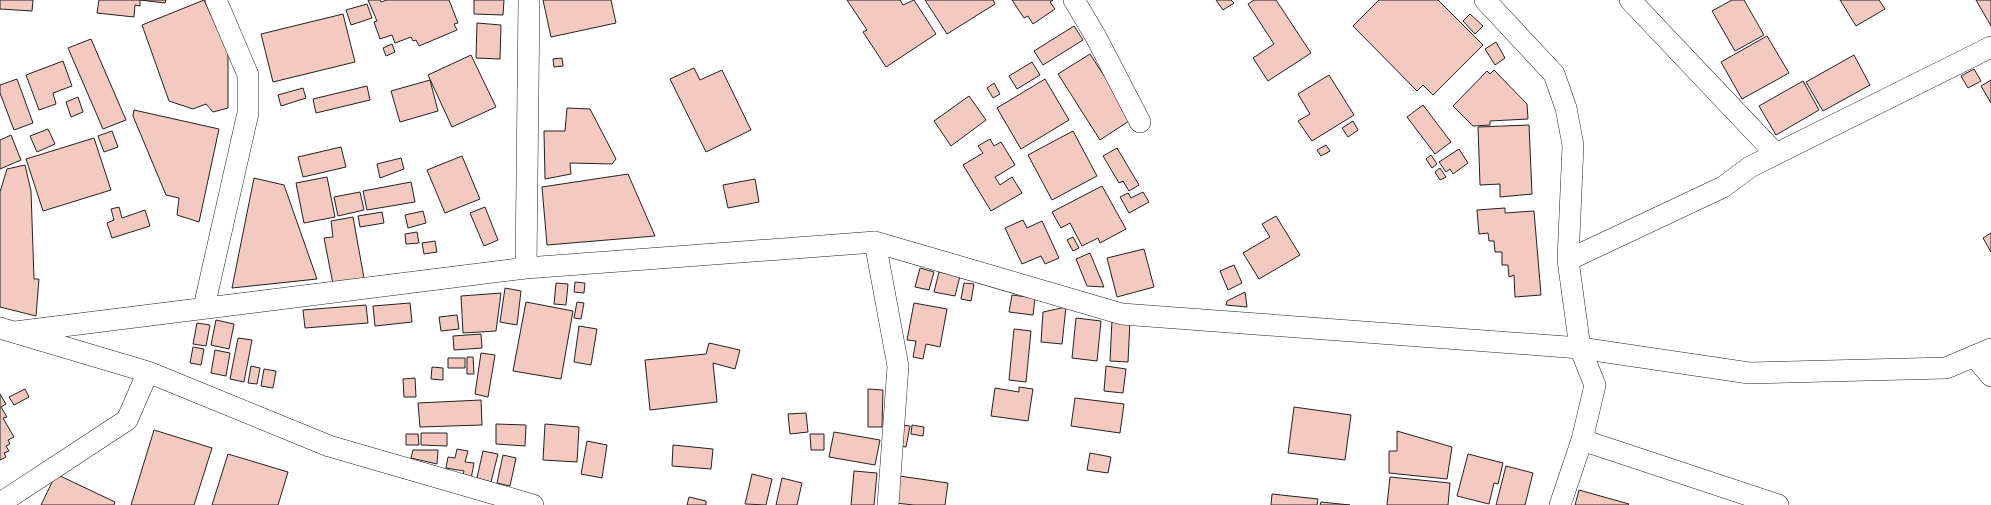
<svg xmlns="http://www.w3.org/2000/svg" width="1991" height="505" viewBox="0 0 1991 505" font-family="Karla,sans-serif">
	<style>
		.building { fill: #f3c9c0; stroke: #222 }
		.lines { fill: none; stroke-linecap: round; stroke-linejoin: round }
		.minor-casing { stroke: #222; stroke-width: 22 }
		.minor { stroke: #fff; stroke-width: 21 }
	</style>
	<rect width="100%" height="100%" fill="#fff"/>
	<path class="building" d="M0 0H33L32 11 0 9Z
		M99 0H166L165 3 140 0V6L135 5 134 17 97 13Z
		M204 0 228 52V108L213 112 206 104 193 109 169 101 142 25Z
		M368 0H380L381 2 387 0H449L458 23 454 24 457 30 419 46 416 40 413 41 411 37 395 43 392 35 380 39 374 22 377 21Z
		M474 0H504L503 15 474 14Z
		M543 0H611L616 23 551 37Z
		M847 0H900L903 5 914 0 936 34 886 67 863 32 867 30Z
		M925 0H993L995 4 947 34Z
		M1012 0H1053L1050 2 1055 9 1033 24 1028 16 1024 18Z
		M1216 0H1231L1234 3 1223 10Z
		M1254 0H1276L1311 53 1268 81 1253 58 1274 44 1248 4Z
		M1379 0H1438L1483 45 1433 95 1423 85 1417 91 1353 26Z
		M1732 0H1744L1764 35 1735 51 1712 11Z
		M1840 0H1879L1885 9 1856 26Z
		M1976 0H1991V26Z
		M367 4 372 18 351 25 346 10Z
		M343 14 355 62 273 82 261 34Z
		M1470 14 1483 26 1475 34 1463 21Z
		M477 23 501 25 500 59 476 58Z
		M1074 26 1083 40 1043 65 1034 51Z
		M1767 36 1789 73 1742 99 1721 62Z
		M91 39 126 120 103 129 68 48Z
		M1496 42 1505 58 1495 65 1485 49Z
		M392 44 395 52 386 56 383 48Z
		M1090 54 1132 119 1100 140 1058 74Z
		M471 55 496 107 452 127 428 75Z
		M1854 55 1870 85 1823 111 1806 82Z
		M562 58 563 66 554 67 553 59Z
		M63 61 72 86 53 93 56 104 39 110 26 75Z
		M1032 62 1040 75 1017 89 1009 76Z
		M694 68 700 80 722 70 751 130 706 152 670 79Z
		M1974 69 1981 81 1968 88 1961 76Z
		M1494 70 1527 104 1528 119 1490 121V125L1473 126 1453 106 1487 71 1490 74Z
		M1329 75 1354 115 1312 141 1298 121 1310 114 1298 94Z
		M17 79 33 123 14 130 0 93V85Z
		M1045 79 1069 120 1021 149 997 108Z
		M430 80 438 111 400 122 391 91Z
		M1991 80V103L1981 86Z
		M1803 81 1819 110 1776 135 1759 106Z
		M994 83 1000 94 993 98 987 88Z
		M367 86 370 100 316 113 313 99Z
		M303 88 306 98 281 106 278 95Z
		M969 96 986 120 951 146 934 121Z
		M78 97 83 112 71 117 66 102Z
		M1423 105 1451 142 1435 154 1407 117Z
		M567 108 590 109 616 159 612 164 570 163 571 174 545 179 544 131H565Z
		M134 110 219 129 199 222 177 215 179 198 166 195 133 116Z
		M1353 121 1358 130 1348 137 1342 128Z
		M1529 125 1532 194 1500 197V184L1480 185 1478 127Z
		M48 129 55 144 37 152 30 136Z
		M112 131 118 147 104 152 98 136Z
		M1073 131 1097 176 1052 200 1028 155Z
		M11 135 21 160 0 169V140Z
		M94 138 111 190 43 211 26 159Z
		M990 139 994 146 1001 142 1015 165 995 177 1000 185 1012 177 1022 193 991 211 963 165 983 153 978 146Z
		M1326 145 1330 151 1321 156 1317 150Z
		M341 147 346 167 303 177 298 157Z
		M1117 148 1139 185 1129 191 1123 181 1119 183 1103 156Z
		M1459 149 1468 163 1453 174 1450 169 1446 172 1439 162Z
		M1431 155 1437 164 1432 168 1426 159Z
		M462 156 480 199 445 213 427 170Z
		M401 158 404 169 380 178 377 164Z
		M25 165 31 191 34 279H39L36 316 0 307V192L7 169Z
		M1440 168 1446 177 1440 180 1435 172Z
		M628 174 655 236 547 245 542 187Z
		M327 177 335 217 304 223 296 183Z
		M254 178 284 185 317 279 232 288Z
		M755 179 759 202 728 208 723 185Z
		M411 182 415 202 367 210 363 191Z
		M1102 186 1126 229 1100 243 1098 238 1082 246 1070 223 1061 228 1052 212Z
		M360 192 364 210 338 216 334 197Z
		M1143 192 1149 202 1129 213 1120 197 1128 193 1131 198Z
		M119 207 122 218 145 210 150 226 112 238 107 223 114 220 111 209Z
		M485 207 498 240 484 246 470 213Z
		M1505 208V213L1534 211 1541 295 1515 297 1514 275 1509 277 1508 265H1502V252H1495L1494 241H1489L1488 233 1479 234 1477 210Z
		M423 211 426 223 408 228 405 215Z
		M382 212 384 223 360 227 358 216Z
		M1276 216 1300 255 1259 279 1243 253 1270 237 1262 224Z
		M353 217 364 278 333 284 324 238 333 237 331 221Z
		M1023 220 1027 228 1042 221 1059 258 1045 264 1041 256 1022 264 1005 228Z
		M417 232 419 243 406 244 405 234Z
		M1991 233V252L1983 238Z
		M1073 237 1079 248 1073 251 1067 240Z
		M435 241 437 252 424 254 422 243Z
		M1144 249 1154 287 1117 297 1107 258Z
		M1090 253 1104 287 1087 286 1076 259Z
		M1234 265 1242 283 1228 290 1220 271Z
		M920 268 934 272 929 290 915 287Z
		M939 272 960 276 955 296 934 292Z
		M575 282 585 283 584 293 574 292Z
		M556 283 568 284 566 305 554 304Z
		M964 283 974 284 971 301 961 299Z
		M505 288 521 291 517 325 500 322Z
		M1245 292 1247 307 1226 305 1227 301Z
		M501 293 496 331 463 333 461 296Z
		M1012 295 1035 298 1033 315 1009 312Z
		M526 302 573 311 561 379 513 371Z
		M577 302 584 303 581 319 574 318Z
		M410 303 412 322 375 326 373 306Z
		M914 303 947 309 940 347 926 344 923 359 913 357 916 341 907 340Z
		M366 305 368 323 305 328 303 310Z
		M1066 307 1062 344 1041 342 1043 312Z
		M457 315 459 329 441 331 439 317Z
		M1076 318 1101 321 1097 361 1072 358Z
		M216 320 234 324 229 349 211 345Z
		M1112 320H1130L1128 362 1110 361Z
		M197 323 210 325 206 346 193 344Z
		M579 326 597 329 591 365 574 362Z
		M1014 329 1031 331 1026 382 1009 380Z
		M481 334 482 348 454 350 453 336Z
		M238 338 252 340 244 382 230 379Z
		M709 343 740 350 735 369 713 363 717 402 650 410 645 360 706 354Z
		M193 347 204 349 201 365 190 363Z
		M215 350 230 353 226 376 211 373Z
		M481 353 495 355 488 397 475 394Z
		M467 357H473L474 374H467Z
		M448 358H465V368H448Z
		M251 366 260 368 257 384 248 383Z
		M1106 366 1126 369 1123 393 1104 391Z
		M432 367 443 368V380L431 379Z
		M264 369 276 371 273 388 261 386Z
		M415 378 416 397H404L403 379Z
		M1019 387 1033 389 1028 421 991 416 995 388 1019 392Z
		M25 389 29 397 14 405 9 397Z
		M868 389 883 390 882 427H868Z
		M0 394 6 404 1 407 7 417 3 418 14 437 8 440 10 444 6 446 9 451 4 453 6 457 0 460Z
		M1075 398 1124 404 1120 433 1071 426Z
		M481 400 482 425 420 427 418 403Z
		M1294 407 1351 415 1345 460 1288 453Z
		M806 413 808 432 790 434 788 414Z
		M496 424 526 425 525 446 496 444Z
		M545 424 579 427 577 462 543 460Z
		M902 425 910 426 906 447 899 446Z
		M912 425 924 427 923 436 911 434Z
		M154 430 212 448 194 505H131Z
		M1397 431 1452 447 1447 479 1389 473V451H1397Z
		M834 432 880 440 875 465 829 457Z
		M421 433H447V446L421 445Z
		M406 434H418L419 445H406Z
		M810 434H824V450H811Z
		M587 441 607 445 602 478 581 474Z
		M673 445 713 449 711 469 672 466Z
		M457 449 468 451 465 462 474 463 471 479 462 477 464 471 446 468 448 457 455 458Z
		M413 450H438L437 464 411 458Z
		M483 451 498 454 491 482 477 478Z
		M1090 453 1111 457 1108 473 1087 470Z
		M228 454 288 472 278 505H212Z
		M1468 454 1503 463 1498 484 1494 483 1489 504 1457 496Z
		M503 455 516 458 510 486 497 483Z
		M1506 466 1533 473 1525 505H1496Z
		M854 471 877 473 874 505H851Z
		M56 474 115 502 114 505H41Z
		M752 474 772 479 766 505 745 504Z
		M899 476 948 483 945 505H914L895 503Z
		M1390 477 1450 483 1448 505H1387Z
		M782 478 802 483 797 505H776Z
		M1579 490 1629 504 1628 505H1575Z
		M1272 494 1318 499 1317 505H1271Z
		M689 497 706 501V505H687Z
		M1321 502 1350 505H1320Z"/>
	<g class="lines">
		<defs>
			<path id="minor" d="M1074 0 1096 37 1140 122
				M1485 0 1554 74 1566 108 1573 145 1568 260 1580 348 1595 385 1582 440 1560 505
				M1630 0 1776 154
				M875 242 898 366 888 505
				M1568 260 1723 187 1750 167 1991 47
				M526 268 529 0
				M204 307 248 113V75L216 0
				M0 328 148 372 329 446 533 505
				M15 332 526 268 875 242 1122 314 1580 348 1749 373 1946 368 1991 349
				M1974 356 1991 376
				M1582 440 1778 505
				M4 505 2 502 127 420 148 372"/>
		</defs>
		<use href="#minor" class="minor-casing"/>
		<use href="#minor" class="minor"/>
	</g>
</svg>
